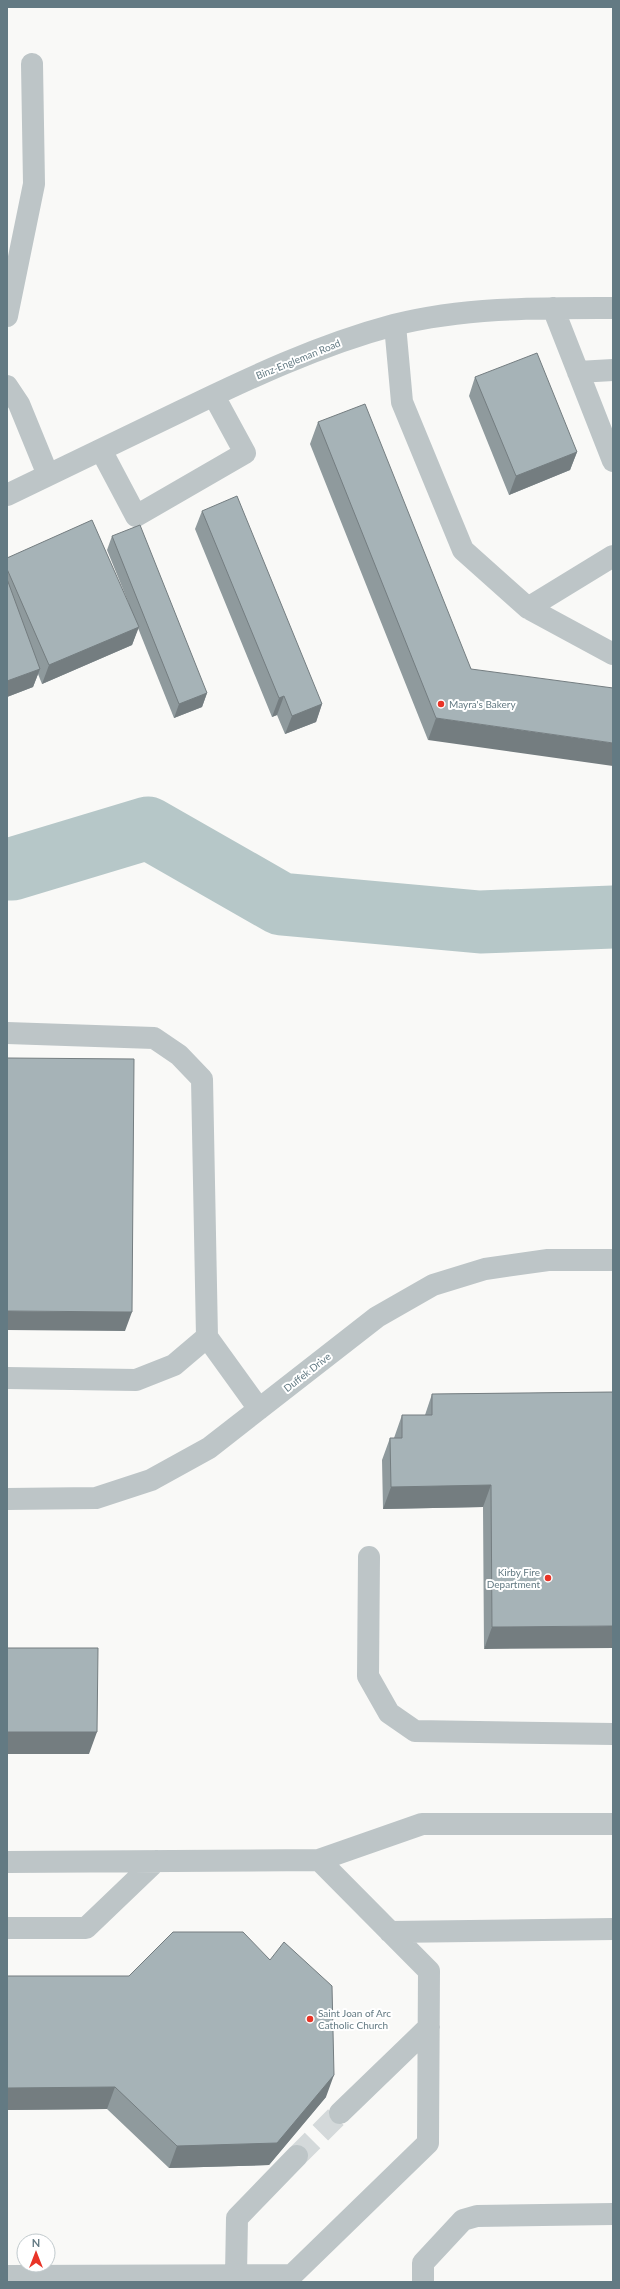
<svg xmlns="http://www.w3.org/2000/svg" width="620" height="2289" viewBox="0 0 620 2289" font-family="Lato,sans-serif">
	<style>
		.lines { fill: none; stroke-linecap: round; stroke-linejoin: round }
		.river { stroke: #b6c7c8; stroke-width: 63 }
		.minor-tunnel { stroke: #d4d9da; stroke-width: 22; stroke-dasharray: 22 11; stroke-linecap: butt }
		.minor { stroke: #bdc5c7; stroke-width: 22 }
		.wall { fill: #8f9a9d }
		.shaded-wall { fill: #747d80 }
		.building { fill: #a6b3b7; stroke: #747d80 }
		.poi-dot { fill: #e93427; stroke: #fff; stroke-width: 1.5 }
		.labels { text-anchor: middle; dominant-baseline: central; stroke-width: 4; stroke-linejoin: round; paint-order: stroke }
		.street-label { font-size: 10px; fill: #637a83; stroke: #fff }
		.poi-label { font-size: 10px; fill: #637a83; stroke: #fff; text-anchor: start }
	</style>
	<rect width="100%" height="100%" fill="#f9f9f7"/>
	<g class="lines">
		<path class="river" d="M7 869H12L148 828 281 904 480 922 613 917"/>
		<path class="minor-tunnel" d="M297 2156 340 2113"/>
		<path class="minor" d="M553 308 613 461
			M7 316 34 184 32 64
			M395 325 402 402 463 550 528 608 613 556
			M578 372 613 370
			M7 386 19 404 48 475
			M101 450 136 516 245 453 214 396
			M7 495C64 467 122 440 179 412 249 378 319 345 394 325 466 307 540 308 613 308
			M528 608 613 654
			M7 1033 154 1038 179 1055 202 1079 207 1337 259 1409
			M7 1378 136 1380 174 1365 207 1337
			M7 1499 96 1498 151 1480 209 1448 377 1317 433 1285 485 1269 548 1260H613
			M369 1557 368 1676 389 1713 415 1731 613 1734
			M7 1862 319 1860 422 1824H613
			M7 1928H86L156 1861
			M390 1932 613 1929
			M340 2113 429 2027
			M236 2275 237 2218 297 2156
			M7 2276 292 2275
			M285 2282 428 2143 429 1971 319 1860
			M423 2282V2263L463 2220 477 2216 613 2214"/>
	</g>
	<path class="wall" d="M475 377 577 452 570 470 509 495 469 396Z
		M318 422 471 669 428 740 310 444Z
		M202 511 322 704 316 722 285 734 277 715 272 717 195 529Z
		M112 536 207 693 202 707 174 718 138 628 132 645 42 684 38 674 33 687 7 697V558L129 604 107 550Z
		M613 1392 484 1649 483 1507 383 1509 382 1460 390 1438H394L402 1415H425L432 1394Z
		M7 1976 326 2097 269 2165 169 2168 107 2109 7 2110Z"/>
	<path class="shaded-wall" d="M577 452 570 470 509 495 516 476Z
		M139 627 132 645 42 684 49 665Z
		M40 669 33 687 7 697V681Z
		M207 693 202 707 174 718 179 704Z
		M284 696 277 715 272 717 279 698Z
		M322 704 316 722 285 734 292 716Z
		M436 718 613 743V766L428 740Z
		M7 1311 132 1312 125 1331 7 1330Z
		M491 1485 483 1507 383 1509 391 1487Z
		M613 1626V1648L484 1649 492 1627Z
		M7 1732H97L89 1754H7Z
		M334 2075 326 2097 269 2165 169 2168 177 2146Z
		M115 2087 107 2109 7 2110V2088Z"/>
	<path class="building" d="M537 353 577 452 516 476 475 377Z
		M365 404 471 669 613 688V743L436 718 318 422Z
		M237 496 322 704 292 716 284 696 279 698 202 511Z
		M92 520 139 627 49 665 7 569V558Z
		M140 525 207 693 179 704 112 536Z
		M7 579 40 669 7 681Z
		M7 1058 134 1059 132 1312 7 1311Z
		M613 1392V1626L492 1627 491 1485 391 1487 390 1438H402V1415H432V1394Z
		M7 1648H98L97 1732H7Z
		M173 1932H243L270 1960 284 1942 332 1986 334 2075 277 2143 177 2146 115 2087 7 2088V1976H129Z"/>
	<g class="poi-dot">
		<circle cx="441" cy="704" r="4"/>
		<circle cx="548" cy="1578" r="4"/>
		<circle cx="310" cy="2019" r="4"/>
	</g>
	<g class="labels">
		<g class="street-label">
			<text transform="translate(298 359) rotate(-22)">Binz-Engleman Road</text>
			<text transform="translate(307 1372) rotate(-38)">Duffek Drive</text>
		</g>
		<g class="poi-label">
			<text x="449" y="704">Mayra's Bakery</text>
			<text x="540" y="1572" text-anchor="end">Kirby Fire<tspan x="540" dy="12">Department</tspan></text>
			<text x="318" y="2013">Saint Joan of Arc<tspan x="318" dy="12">Catholic Church</tspan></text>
		</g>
	</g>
	<rect width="620" height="2289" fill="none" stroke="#637a83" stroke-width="16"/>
	<g transform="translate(36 2253)"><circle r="19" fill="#ffffff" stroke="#c1cacd"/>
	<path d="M0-3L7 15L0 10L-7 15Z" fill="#e93427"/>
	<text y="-6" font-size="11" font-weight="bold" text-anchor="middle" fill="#637a83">N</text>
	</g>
</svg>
